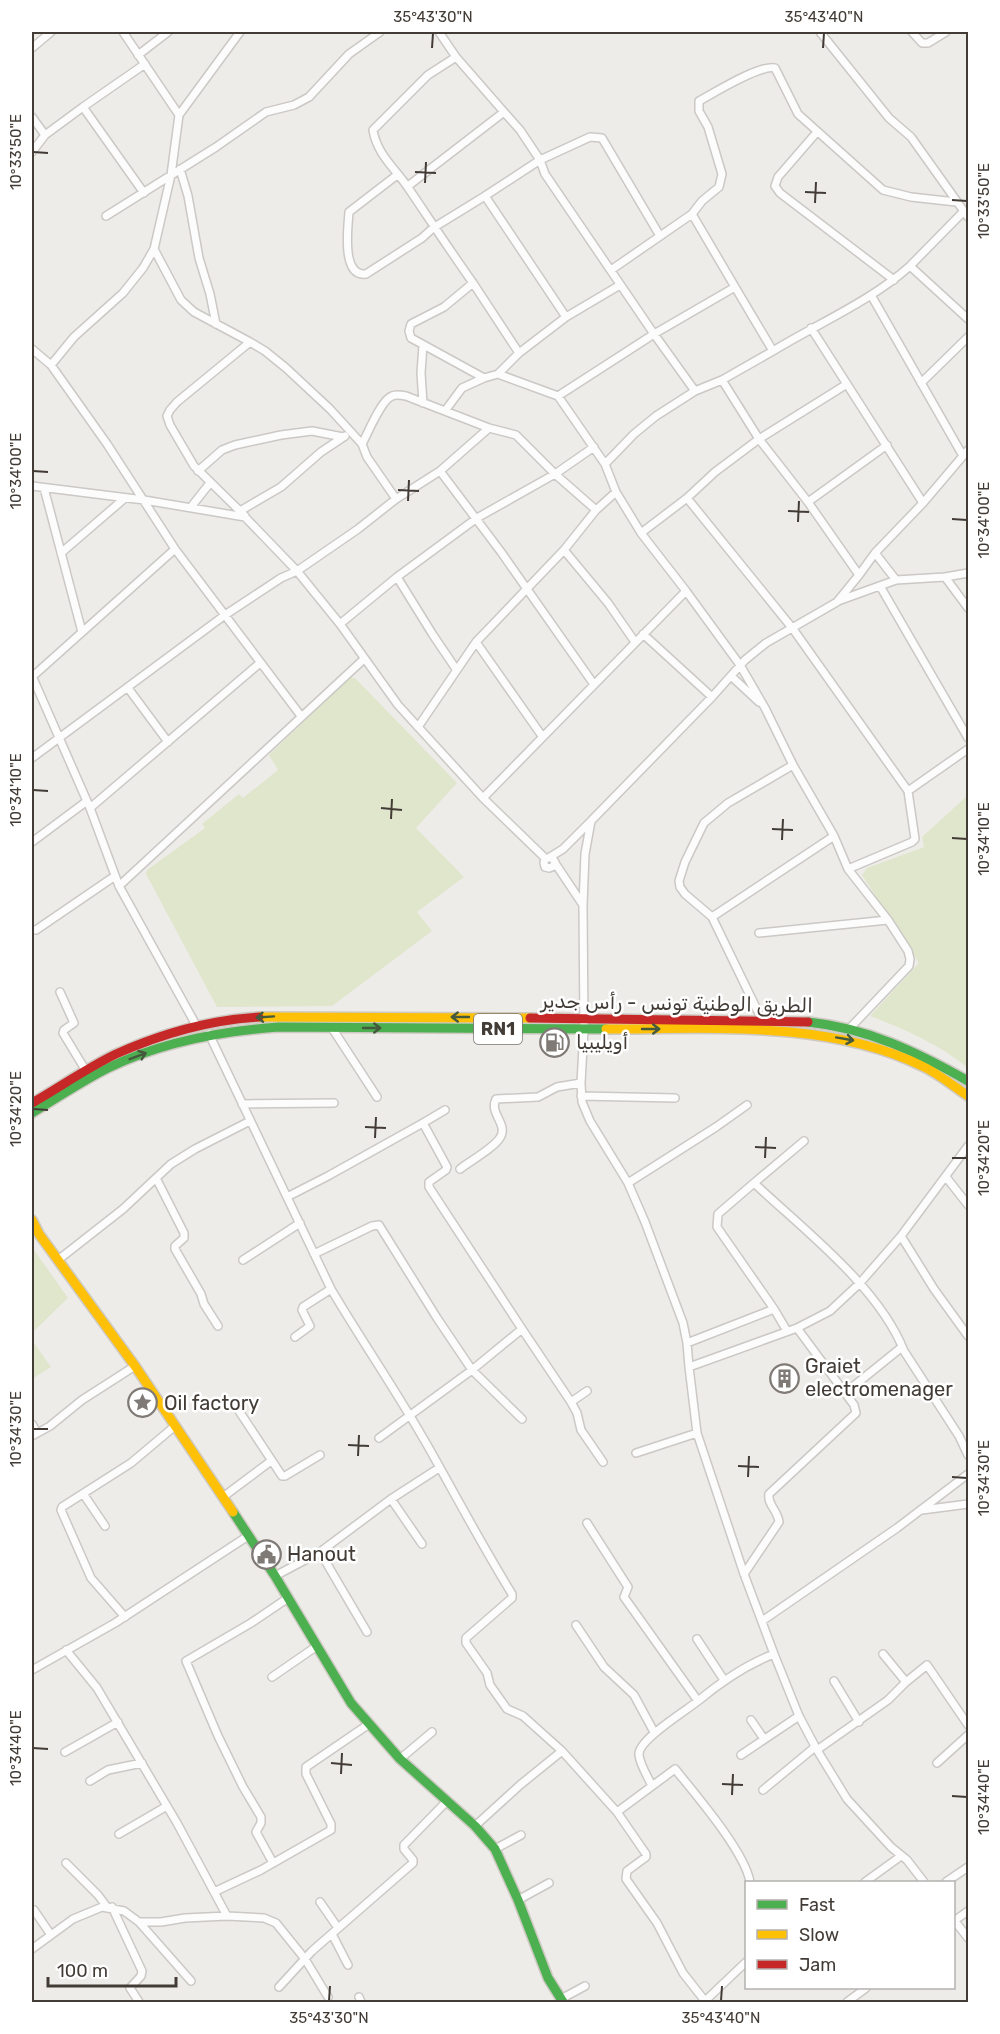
<svg xmlns="http://www.w3.org/2000/svg" width="1000" height="2034" viewBox="0 0 1000 2034" font-family="Rubik,Cairo,sans-serif">
	<style>
		.green { fill: #e0e6cb }
		.lines { fill: none; stroke-linecap: round; stroke-linejoin: round }
		.street-casing { stroke: #cbc8c5; stroke-width: 10 }
		.fast-casing { stroke: #cec9c2; stroke-width: 12 }
		.slow-casing { stroke: #cec9c2; stroke-width: 12 }
		.jam-casing { stroke: #cec9c2; stroke-width: 12 }
		.street { stroke: #fcfcfc; stroke-width: 7 }
		.fast { stroke: #4caf50; stroke-width: 9 }
		.slow { stroke: #ffc107; stroke-width: 9 }
		.jam { stroke: #c62828; stroke-width: 9 }
		.oneway { stroke: #45593c }
		.ticks { fill: none; stroke: #433c36; stroke-width: 2 }
		.labels { text-anchor: middle; dominant-baseline: central; stroke-width: 5; stroke-linejoin: round; paint-order: stroke }
		.shield { fill: #fff; stroke: #7b7672; stroke-width: 1.5 }
		.shield-label { font-size: 18px; font-weight: bold; fill: #433c36 }
		.street-label { font-size: 20px; fill: #433c36; stroke: #fff }
		.poi-label { font-size: 20px; fill: #433c36; stroke: #fff; text-anchor: start }
		.neatline { fill: none; stroke: #433c36; stroke-width: 2 }
		.ticks-label { font-size: 15px; text-anchor: middle; fill: #433c36 }
	</style>
	<rect width="100%" height="100%" fill="#eeece9"/>
	<path class="green" d="M349 678H355L457 783 416 828 464 877 417 912 432 931 332 1006 217 1007 146 874 147 870 205 828 202 824 239 794 243 798 278 770 269 755Z
		M968 795V1068C939 1044 904 1029 870 1016L919 963 862 875 867 868 924 847 922 837Z
		M32 1247 68 1298 32 1333Z
		M32 1340 51 1367 32 1379Z"/>
	<g class="lines">
		<defs>
			<path id="street" d="M123 32 179 115
				M439 32 456 57 504 112
				M820 32 889 118 911 137 968 217
				M912 32 922 43H928L946 32
				M32 48 51 32
				M138 55 168 32
				M456 57 428 75 373 130C377 155 396 169 409 189 430 220 451 252 473 283
				M32 117 45 135
				M817 132 778 177 775 186 780 193 894 280
				M32 152 45 135 83 107
				M180 169 188 196 199 258 210 294 216 324
				M397 175 349 212C348 227 341 277 366 274L422 238 433 228 485 196
				M408 186 504 112 520 130 540 160 590 137 602 138 660 236
				M144 193 83 107 145 64
				M692 214 702 201 719 187 722 174 708 127 699 111V101C714 93 760 64 775 68L798 114 883 190 911 197 956 202
				M106 216 216 147 266 112 294 105 309 97 349 54 380 32
				M154 249 181 300 194 312 250 342 177 402 170 410 167 416 170 425 194 466 245 516
				M910 266 964 211
				M735 287 773 351C819 323 871 301 910 266L968 319
				M871 295 963 456
				M566 317 620 285
				M811 328 923 503
				M250 342 265 351 286 368 330 409 362 444 367 457 396 499
				M32 349 51 365
				M519 353 473 283 444 307 411 324 409 331 411 338 484 378 498 374 558 396 605 464 616 492 641 533 686 591
				M498 374 519 353 566 317 485 196 540 160 545 174 654 334 695 391 656 416 634 434 605 464
				M921 383 968 337
				M847 384 759 439 808 502 859 575
				M695 391 722 380 773 351
				M558 396 654 334 735 287 692 214 611 270
				M423 403 421 373 423 345
				M445 411 462 388 484 378
				M489 428 516 435 555 474 594 447
				M968 450 923 503 875 553 859 575 837 602 766 643 745 660 712 697 591 821 585 854 583 905 584 1029 581 1083 582 1102 590 1121 628 1183 645 1222 683 1323 687 1343 689 1367 797 1328 830 1311 860 1283 901 1236 968 1146
				M198 471 222 450 235 445 281 435 312 431 343 437
				M440 471 501 552 593 683
				M32 486 144 500 245 517 297 571 340 624 398 705 483 798 545 858H552L555 862 554 866 549 868 545 867 544 863 545 858
				M44 488 82 632
				M687 498 793 629 908 791 915 839 912 842 848 869
				M808 502 887 445
				M191 507 210 483
				M240 511 281 487 321 452 345 436
				M641 533 687 498 715 472 759 439 722 380
				M175 549 301 716
				M564 550 608 603 635 642
				M61 553 125 498
				M875 553 896 580
				M397 577 433 635 456 669
				M945 577 968 573
				M880 586 968 738
				M838 601 896 580 945 577 968 608
				M340 624 397 577 477 518 555 474 596 510
				M643 634 712 697
				M476 642 542 736
				M32 676 90 808 119 886 196 1025
				M731 676 759 702
				M32 677 175 549 107 444 51 365 74 337 123 293 143 268 154 249 171 175 179 115 240 32
				M128 688 168 742
				M418 727 476 642 564 550 596 510 616 492
				M32 758 225 615 281 578 297 571 358 529 396 499 440 471 489 428 406 396C401 395 396 394 392 396 381 400 368 433 362 444
				M908 791 968 749
				M483 798 686 591 740 665 765 708 793 765 834 836 848 869 888 920 908 951 910 959 909 966 850 1028
				M90 808 260 663
				M32 842 87 801
				M550 857 563 849 591 821
				M555 863 583 905
				M119 886 364 659
				M712 917 834 836
				M32 930H36L115 876
				M759 933 888 920
				M60 992 74 1023 64 1030 63 1033 86 1071
				M762 1020 712 917 685 894 680 887 679 881 685 862 704 823 728 803 793 765
				M332 1028 377 1097
				M209 1034 331 1289C363 1343 399 1395 430 1450 457 1498 483 1547 512 1594V1598L466 1638V1643L487 1673 490 1685 507 1709 523 1716 562 1751
				M581 1096 675 1098
				M242 1104 334 1103
				M804 1141 754 1183C804 1230 879 1287 904 1351L959 1436 968 1455
				M460 1169C470 1161 496 1147 501 1136 507 1123 489 1113 496 1099L538 1097 557 1087 581 1083
				M946 1177 968 1205
				M156 1178 184 1233V1238L175 1246V1249L201 1294 204 1304 218 1326
				M628 1183 716 1127 747 1105
				M754 1183 718 1214 717 1227 774 1309
				M287 1197 328 1176 423 1123
				M901 1236 934 1289 968 1336
				M314 1254 372 1226 379 1225 437 1318 472 1370 522 1419
				M58 1260 123 1209 171 1164 195 1149 250 1121
				M243 1260 300 1223
				M522 1329 571 1402 577 1413 581 1430 603 1462
				M295 1337 310 1326 302 1310 303 1307 331 1289
				M687 1343 774 1309 787 1331
				M689 1367 697 1433 744 1574 774 1654 799 1716 817 1750 847 1799 891 1847 907 1860 924 1882
				M845 1393 902 1347
				M571 1402 587 1391
				M239 1411 282 1476H285L320 1455
				M32 1424 37 1433
				M32 1436 50 1426 82 1400 135 1366
				M379 1438 472 1370 522 1329 429 1187V1182L446 1170 447 1167 423 1123 445 1110
				M636 1453 697 1433
				M84 1495 105 1526
				M223 1497 271 1461
				M391 1499 422 1544
				M922 1510 968 1504
				M587 1523 628 1587 624 1597 698 1701C687 1710 637 1740 639 1755 640 1765 648 1777 652 1786
				M320 1552 367 1632
				M744 1574 779 1522C778 1511 767 1504 769 1494L856 1413 854 1405 797 1328
				M275 1576 320 1552 391 1499 439 1468
				M125 1617 91 1578 61 1510 62 1507 131 1463 175 1426
				M762 1621 897 1528 968 1474
				M576 1625 604 1667 634 1695 654 1732
				M697 1639 724 1680
				M66 1650 97 1688 177 1823 227 1916
				M32 1670 115 1623 248 1536
				M272 1677 317 1646
				M834 1681 859 1722
				M906 1682 927 1665 968 1725
				M698 1701C722 1681 745 1665 774 1654
				M751 1720 764 1739
				M817 1750 888 1700 906 1682 883 1654
				M65 1752 118 1722
				M741 1755 799 1716
				M400 1759 432 1732
				M937 1763 968 1735
				M90 1781 108 1770 142 1763
				M763 1790 815 1747
				M617 1812 675 1769C696 1795 745 1852 750 1882
				M475 1826 520 1785 562 1751 617 1812 646 1854V1857L627 1871 626 1879 657 1923 683 1973 705 2001
				M119 1834 167 1806
				M495 1849 521 1835
				M66 1863 98 1895 107 1907
				M273 1863 256 1832 261 1823V1817L243 1787 218 1736 186 1661 251 1623 288 1598
				M865 1882 901 1856
				M946 1882 968 1867
				M214 1892 261 1870 331 1830V1824L306 1774V1767L369 1724
				M518 1900 549 1883
				M320 1902 338 1928
				M112 1907 142 1971 141 1976 130 1988 139 2002
				M34 1910 51 1935
				M954 1920 968 1938
				M954 1921 968 1911
				M139 1922 191 1981
				M332 1934 348 1965
				M32 1949 73 1919 102 1907 124 1911 139 1922H161L185 1918 227 1916 264 1918 276 1923 305 1959 328 1997
				M279 1987 312 1951 413 1863V1860L404 1849V1845L446 1802
				M359 1997 361 2002
				M561 1999 585 1986
				M706 2002 705 2001 746 1962
				M847 2002 866 1988"/>
			<path id="fast" d="M808 1022C867 1028 917 1052 968 1081
				M32 1113C57 1098 82 1081 108 1068 161 1042 220 1031 279 1027L606 1029
				M233 1512 275 1576 351 1703 400 1759 475 1826 495 1849 518 1900 548 1978 563 2002"/>
			<path id="slow" d="M259 1017 530 1018
				M606 1029C709 1029 828 1020 922 1066 938 1073 953 1086 968 1096
				M32 1220 39 1234 135 1366 233 1512"/>
			<path id="jam" d="M530 1018 808 1022
				M32 1103C60 1087 87 1068 116 1054 163 1033 208 1020 259 1017"/>
		</defs>
		<use href="#street" class="street-casing"/>
		<use href="#fast" class="fast-casing"/>
		<use href="#slow" class="slow-casing"/>
		<use href="#jam" class="jam-casing"/>
		<use href="#street" class="street"/>
		<use href="#fast" class="fast"/>
		<use href="#slow" class="slow"/>
		<use href="#jam" class="jam"/>
	</g>
	<defs><path id="oneway-shaft" d="M-6 0H5M1.5-3L5.5 0L1.5 3" fill="none" stroke-width="1.6" stroke-linecap="round" stroke-linejoin="round" transform="scale(1.5)"/></defs>
	<g class="oneway">
		<use href="#oneway-shaft" transform="translate(265 1017) rotate(176)"/>
		<use href="#oneway-shaft" transform="translate(460 1017) rotate(180)"/>
		<use href="#oneway-shaft" transform="translate(372 1028)"/>
		<use href="#oneway-shaft" transform="translate(651 1029)"/>
		<use href="#oneway-shaft" transform="translate(845 1039) rotate(10)"/>
		<use href="#oneway-shaft" transform="translate(138 1056) rotate(-21)"/>
	</g>
	<path class="ticks" d="M432 48 433 33M823 48 824 33M33 152 48 153M415 172 436 173M425 183 426 162M805 192 826 193M952 200 967 201M815 203 816 182M33 471 48 472M398 490 419 491M408 501 409 480M788 511 809 512M952 519 967 520M798 522 799 501M33 790 48 791M381 808 402 810M391 819 392 799M772 829 793 830M952 838 967 839M782 840 783 819M33 1109 48 1110M365 1127 386 1128M375 1138 376 1117M755 1147 776 1148M765 1158 766 1137M952 1158H967M33 1429H48M348 1445 369 1446M358 1456 359 1435M738 1466 759 1467M748 1477 749 1456M952 1477 967 1478M33 1748 48 1749M331 1763 352 1765M341 1774 342 1753M722 1784 743 1785M732 1795 733 1774M952 1796 967 1797M329 2001 330 1986M721 2001 722 1986"/>
	<defs>
		<symbol id="fuel-ring" viewBox="-11 -11 22 22"><circle r="9.5" fill="#fff" stroke="#7f7a75" stroke-width="1.5"/><path d="M-5.5-6h7V0h2V4h1.3V-2.5L3-4.5l.8-.8L6-3V5H2.5V1h-1V6h-7ZM-4.2-4.7v3.2H.2V-4.7Z" fill="#7f7a75"/></symbol>
		<symbol id="building-ring" viewBox="-11 -11 22 22"><circle r="9.5" fill="#fff" stroke="#7f7a75" stroke-width="1.5"/><path d="M-4-6H4V6H1V3H-1V6H-4ZM-2.5-4.3h1.7v1.8h-1.7ZM.8-4.3h1.7v1.8H.8ZM-2.5-1h1.7V.8h-1.7ZM.8-1h1.7V.8H.8Z" fill="#7f7a75"/></symbol>
		<symbol id="sight-ring" viewBox="-11 -11 22 22"><circle r="9.5" fill="#fff" stroke="#7f7a75" stroke-width="1.5"/><path d="M0-6L1.8-2.2L6-1.7L2.9 1.2L3.7 5.4L0 3.3L-3.7 5.4L-2.9 1.2L-6-1.7L-1.8-2.2Z" fill="#7f7a75"/></symbol>
		<symbol id="civic-ring" viewBox="-11 -11 22 22"><circle r="9.5" fill="#fff" stroke="#7f7a75" stroke-width="1.5"/><path d="M-.6-6.5H3V-4.5H.6V-3L4-1V1h2V6H-6V1h2V-1L-.6-3ZM-1.2 2.5V6h2.4V2.5Z" fill="#7f7a75"/></symbol>
	</defs>
	<g fill-rule="evenodd">
		<use href="#fuel-ring" x="538" y="1026" width="33" height="33"/>
		<use href="#building-ring" x="768" y="1362" width="33" height="33"/>
		<use href="#sight-ring" x="126" y="1386" width="33" height="33"/>
		<use href="#civic-ring" x="250" y="1538" width="33" height="33"/>
	</g>
	<g class="labels">
		<rect class="shield" x="474" y="1014" width="48" height="30" rx="4.5"/>
		<g class="shield-label">
			<text x="498" y="1029">RN1</text>
		</g>
		<g class="street-label">
			<text transform="translate(677 1003) rotate(1)">الطريق الوطنية تونس - رأس جدير</text>
		</g>
		<g class="poi-label">
			<text x="576" y="1042">أويليبيا</text>
			<text x="805" y="1366">Graiet<tspan x="805" dy="23">electromenager</tspan></text>
			<text x="164" y="1403">Oil factory</text>
			<text x="287" y="1554">Hanout</text>
		</g>
	</g>
	<rect width="1000" height="2034" fill="none" stroke="#ffffff" stroke-width="66"/>
	<rect x="745" y="1881" width="210" height="108" fill="#ffffff" stroke="#b4b1af" stroke-width="1.5"/>
	<rect x="757" y="1900" width="30" height="9" fill="#4caf50" stroke="#b4b1af" stroke-width="1.5"/>
	<text x="799" y="1911" font-size="18" fill="#433c36">Fast</text>
	<rect x="757" y="1930" width="30" height="9" fill="#ffc107" stroke="#b4b1af" stroke-width="1.5"/>
	<text x="799" y="1941" font-size="18" fill="#433c36">Slow</text>
	<rect x="757" y="1960" width="30" height="9" fill="#c62828" stroke="#b4b1af" stroke-width="1.5"/>
	<text x="799" y="1971" font-size="18" fill="#433c36">Jam</text>
	<path d="M48 1977v9h128v-9" fill="none" stroke="#433c36" stroke-width="3"/>
	<text x="57" y="1977" font-size="18" fill="#433c36" stroke="#ffffff" stroke-width="4.5" paint-order="stroke">100 m</text>
	<rect x="33" y="33" width="934" height="1968" class="neatline"/>
	<g class="ticks-label">
		<text x="433" y="22">35°43'30"N</text>
		<text x="824" y="22">35°43'40"N</text>
		<text transform="translate(16 152) rotate(-90)" y="5">10°33'50"E</text>
		<text transform="translate(984 201) rotate(-90)" y="5">10°33'50"E</text>
		<text transform="translate(16 471) rotate(-90)" y="5">10°34'00"E</text>
		<text transform="translate(984 520) rotate(-90)" y="5">10°34'00"E</text>
		<text transform="translate(16 790) rotate(-90)" y="5">10°34'10"E</text>
		<text transform="translate(984 839) rotate(-90)" y="5">10°34'10"E</text>
		<text transform="translate(16 1109) rotate(-90)" y="5">10°34'20"E</text>
		<text transform="translate(984 1158) rotate(-90)" y="5">10°34'20"E</text>
		<text transform="translate(16 1429) rotate(-90)" y="5">10°34'30"E</text>
		<text transform="translate(984 1478) rotate(-90)" y="5">10°34'30"E</text>
		<text transform="translate(16 1748) rotate(-90)" y="5">10°34'40"E</text>
		<text transform="translate(984 1797) rotate(-90)" y="5">10°34'40"E</text>
		<text x="329" y="2023">35°43'30"N</text>
		<text x="721" y="2023">35°43'40"N</text>
	</g>
</svg>
